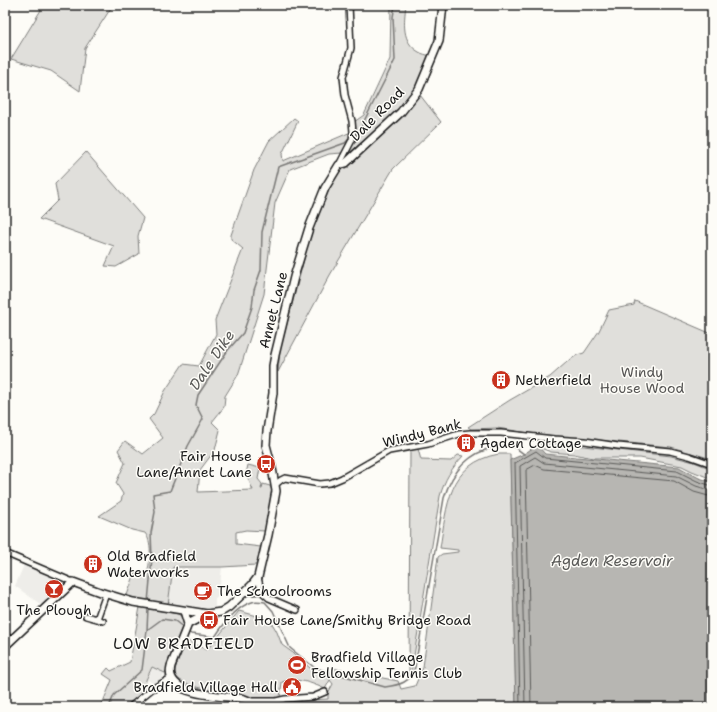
<svg xmlns="http://www.w3.org/2000/svg" width="717" height="712" viewBox="0 0 717 712" font-family="'Shantell Sans',sans-serif">
	<style>
		.built { fill: #eeede9 }
		.green { fill: #e0dfdb; stroke: #7e7e7c }
		.water { fill: #b7b6b2; stroke: #797876 }
		.lines { fill: none; stroke-linecap: round; stroke-linejoin: round }
		.shore { stroke: #5a5a58; stroke-width: 1 }
		.stream { stroke: #797876; stroke-width: 1.5 }
		.street-casing { stroke: #1c1c1c; stroke-width: 8 }
		.secondary-casing { stroke: #1c1c1c; stroke-width: 10 }
		.street { stroke: #fdfcf7; stroke-width: 5 }
		.secondary { stroke: #fdfcf7; stroke-width: 7 }
		.labels { text-anchor: middle; dominant-baseline: central; stroke-width: 3; stroke-linejoin: round; paint-order: stroke }
		.street-label { font-size: 14px; fill: #1c1c1c; stroke: #fdfcf7 }
		.park-label { font-size: 14px; fill: #575655; stroke: #fdfcf7 }
		.poi-label { font-size: 14px; fill: #1c1c1c; stroke: #fdfcf7; text-anchor: start }
		.water-label { font-size: 15px; font-style: italic; fill: #5a5a58; stroke: #fdfcf7 }
		.quarter-label { font-size: 16px; letter-spacing: 1px; fill: #1c1c1c; stroke: #fdfcf7 }
	</style>
	<rect width="100%" height="100%" fill="#fdfcf7"/>
	<filter id="ink" filterUnits="userSpaceOnUse"><feTurbulence type="fractalNoise" baseFrequency=".025" numOctaves="2"/><feDisplacementMap in="SourceGraphic" scale="8" xChannelSelector="R" yChannelSelector="G"/><feConvolveMatrix kernelMatrix="1 2 1 2 8 2 1 2 1" color-interpolation-filters="sRGB"/></filter>
	<g filter="url(#ink)">
		<path class="built" d="M24 565 57 579 64 586 43 606 15 586Z
			M173 567H222L220 585 218 596 215 599V608L199 611 168 605Z
			M153 667 165 673 157 685 147 680Z"/>
		<path class="green" d="M44 5H113L85 48 80 91 51 71 11 59Z
			M391 5H406C404 22 401 42 419 52 422 54 427 55 431 56L417 87 399 110 348 154 355 139 354 122 364 115 390 59Z
			M420 95 441 122 393 169 330 275 278 372 280 350 308 244 313 228 335 176 356 159 403 114Z
			M294 118 298 121 282 154 283 161 351 132V140L342 153 329 154 290 169 275 203 264 294 238 375 225 396 224 407 212 422 220 430 215 450 200 470 198 492 253 490 246 474 248 465 260 468 258 479 262 484 261 489H262L263 484 270 486 272 490 265 531 246 530 236 532V544L261 547 256 565 222 567H173L168 605 126 598 135 573 147 577C149 562 154 545 145 533L132 530 99 516 121 501 123 494 116 483 125 463 118 450 125 441 143 454 163 438 149 419 154 414 165 391 183 364 199 366 216 334 215 320 243 249 231 239V235L254 170 269 141Z
			M86 152 143 218 138 236 139 254 116 267 105 266 114 246 39 219 58 200 55 184Z
			M635 301 712 334V459L671 447 535 434 497 428 471 429 468 427 510 400 550 377 567 362 577 355 584 353 599 331 609 310 634 305Z
			M539 441 671 456 694 462 712 469V479L692 471 682 466 640 458H593L574 454 551 452 543 449Z
			M418 449 421 460 451 461 458 455 463 456C451 469 445 479 440 496L412 668 409 676 410 450Z
			M499 454H510L516 707H296L293 701 328 699V693L333 684 330 680 325 689C312 683 297 677 282 682L280 698 275 700C258 698 181 690 175 675 173 668 184 649 187 641L207 650 239 611 261 617 273 625 277 632 282 645 293 653 310 668 330 679 332 668 398 681 401 689 415 686 423 667 438 557 442 554 458 552V550L440 548C447 506 448 463 499 454Z
			M140 607 178 614 182 617 185 624 165 673 152 667 146 680 145 689 127 707H101L112 680 103 674 108 668 111 671 130 662Z"/>
		<path class="water" d="M537 445 545 454 679 467 699 478 712 482V707H516L510 460 524 454Z"/>
		<g class="lines">
			<path class="shore" d="M520 707 515 463 536 451 545 458 677 471 697 481 712 486
				M525 707 520 466 535 457 544 463 676 476 696 486 712 491
				M531 707 526 470 535 465 544 469 674 481 694 492 712 497"/>
			<path class="stream" d="M355 134 359 131 395 60 393 17 395 5
				M148 602 152 558 151 533 155 512 153 494 170 491 188 446 203 419 196 405 198 395 228 350 243 333 252 307 254 290 261 270 262 232 278 167 345 143 350 138
				M147 630 162 619 175 621 184 628
				M187 631 191 634 215 637C224 623 236 607 252 602 256 600 261 602 265 602L273 611 290 648 315 668 385 687C399 685 411 683 415 667L444 498C452 472 468 453 495 447 500 446 506 444 511 446 515 447 520 451 524 454
				M109 707 114 695 142 670 147 630 148 608"/>
			<defs>
				<path id="street" d="M339 165 352 140 353 132 352 121 345 95 343 77 351 48 349 5
					M275 485 281 480 285 478 320 484 330 483 342 478 389 451 428 444 459 434 470 433H501L554 439 585 441 618 446 670 451 689 456 712 464
					M5 553 73 582
					M258 577 261 591
					M245 592 261 591 269 598 297 610
					M86 616 97 619
					M103 621 97 619 106 594
					M249 701H276L285 699 313 697 325 692
					M130 707 152 689 171 678"/>
				<path id="secondary" d="M184 611 188 624 171 666C163 698 225 695 244 699L249 701 254 707
					M188 624 207 614
					M5 646 73 582 100 592 133 602 207 614 221 612 229 607 252 585 258 577 268 535 276 491 272 468 266 445 267 431 273 393V366L275 355 294 277 309 228 325 188 339 165 346 163 401 112 419 89 439 41 443 5"/>
			</defs>
			<use href="#street" class="street-casing"/>
			<use href="#secondary" class="secondary-casing"/>
			<use href="#street" class="street"/>
			<use href="#secondary" class="secondary"/>
		</g>
	</g>
	<defs>
		<symbol id="building-disc" viewBox="-11 -11 22 22"><circle r="9.5" fill="#c8321e" stroke="#fdfcf7"/><path d="M-4-6H4V6H1V3H-1V6H-4ZM-2.5-4.3h1.7v1.8h-1.7ZM.8-4.3h1.7v1.8H.8ZM-2.5-1h1.7V.8h-1.7ZM.8-1h1.7V.8H.8Z" fill="#fff"/></symbol>
		<symbol id="bus-disc" viewBox="-11 -11 22 22"><circle r="9.5" fill="#c8321e" stroke="#fdfcf7"/><path d="M-5-6H5V4H4V6H2V4H-2V6H-4V4H-5ZM-3.5-4V0h7V-4ZM-3.5 1.2v1.5H-2V1.2ZM2 1.2v1.5H3.5V1.2Z" fill="#fff"/></symbol>
		<symbol id="bar-disc" viewBox="-11 -11 22 22"><circle r="9.5" fill="#c8321e" stroke="#fdfcf7"/><path d="M-6-5H6L.8 .8V4.5H3.5V6h-7V4.5H-.8V.8Z" fill="#fff"/></symbol>
		<symbol id="cafe-disc" viewBox="-11 -11 22 22"><circle r="9.5" fill="#c8321e" stroke="#fdfcf7"/><path d="M-5.5-4.5H6V0H3Q3 3.5 0 3.5H-2.5Q-5.5 3.5-5.5 0ZM3-3.2v2h1.7v-2ZM-6 4.5H4V6H-6Z" fill="#fff"/></symbol>
		<symbol id="stadium-disc" viewBox="-11 -11 22 22"><circle r="9.5" fill="#c8321e" stroke="#fdfcf7"/><path d="M0-5a6.5 5 0 1 0 0 10a6.5 5 0 1 0 0-10ZM-3.5-1.8h7v3.6h-7Z" fill="#fff"/></symbol>
		<symbol id="civic-disc" viewBox="-11 -11 22 22"><circle r="9.5" fill="#c8321e" stroke="#fdfcf7"/><path d="M-.6-6.5H3V-4.5H.6V-3L4-1V1h2V6H-6V1h2V-1L-.6-3ZM-1.2 2.5V6h2.4V2.5Z" fill="#fff"/></symbol>
	</defs>
	<g fill-rule="evenodd">
		<use href="#building-disc" x="490" y="369" width="22" height="22"/>
		<use href="#building-disc" x="455" y="432" width="22" height="22"/>
		<use href="#bus-disc" x="255" y="453" width="22" height="22"/>
		<use href="#building-disc" x="82" y="553" width="22" height="22"/>
		<use href="#bar-disc" x="43" y="578" width="22" height="22"/>
		<use href="#cafe-disc" x="192" y="580" width="22" height="22"/>
		<use href="#bus-disc" x="198" y="609" width="22" height="22"/>
		<use href="#stadium-disc" x="286" y="654" width="22" height="22"/>
		<use href="#civic-disc" x="281" y="676" width="22" height="22"/>
	</g>
	<g class="labels">
		<g class="street-label">
			<text transform="translate(377 114) rotate(-45)">Dale Road</text>
			<text transform="translate(273 310) rotate(-76)">Annet Lane</text>
			<text transform="translate(422 433) rotate(-14)">Windy Bank</text>
		</g>
		<g class="park-label">
			<text x="642" y="372">Windy<tspan x="642" dy="16">House Wood</tspan></text>
		</g>
		<g class="poi-label">
			<text x="515" y="380">Netherfield</text>
			<text x="480" y="443">Agden Cottage</text>
			<text x="252" y="456" text-anchor="end">Fair House<tspan x="252" dy="16">Lane/Annet Lane</tspan></text>
			<text x="107" y="556">Old Bradfield<tspan x="107" dy="16">Waterworks</tspan></text>
			<text x="217" y="591">The Schoolrooms</text>
			<text x="54" y="610" text-anchor="middle">The Plough</text>
			<text x="223" y="620">Fair House Lane/Smithy Bridge Road</text>
			<text x="311" y="657">Bradfield Village<tspan x="311" dy="16">Fellowship Tennis Club</tspan></text>
			<text x="278" y="687" text-anchor="end">Bradfield Village Hall</text>
		</g>
		<g class="water-label">
			<text transform="translate(212 360) rotate(-56)">Dale Dike</text>
			<text x="612" y="561">Agden Reservoir</text>
		</g>
		<g class="quarter-label">
			<text x="184" y="643">LOW BRADFIELD</text>
		</g>
	</g>
	<rect width="717" height="712" fill="none" stroke="#fdfcf7" stroke-width="20"/>
	<rect x="10" y="10" width="697" height="692" fill="none" stroke="#1c1c1c" stroke-width="1.5" filter="url(#ink)"/>
</svg>
